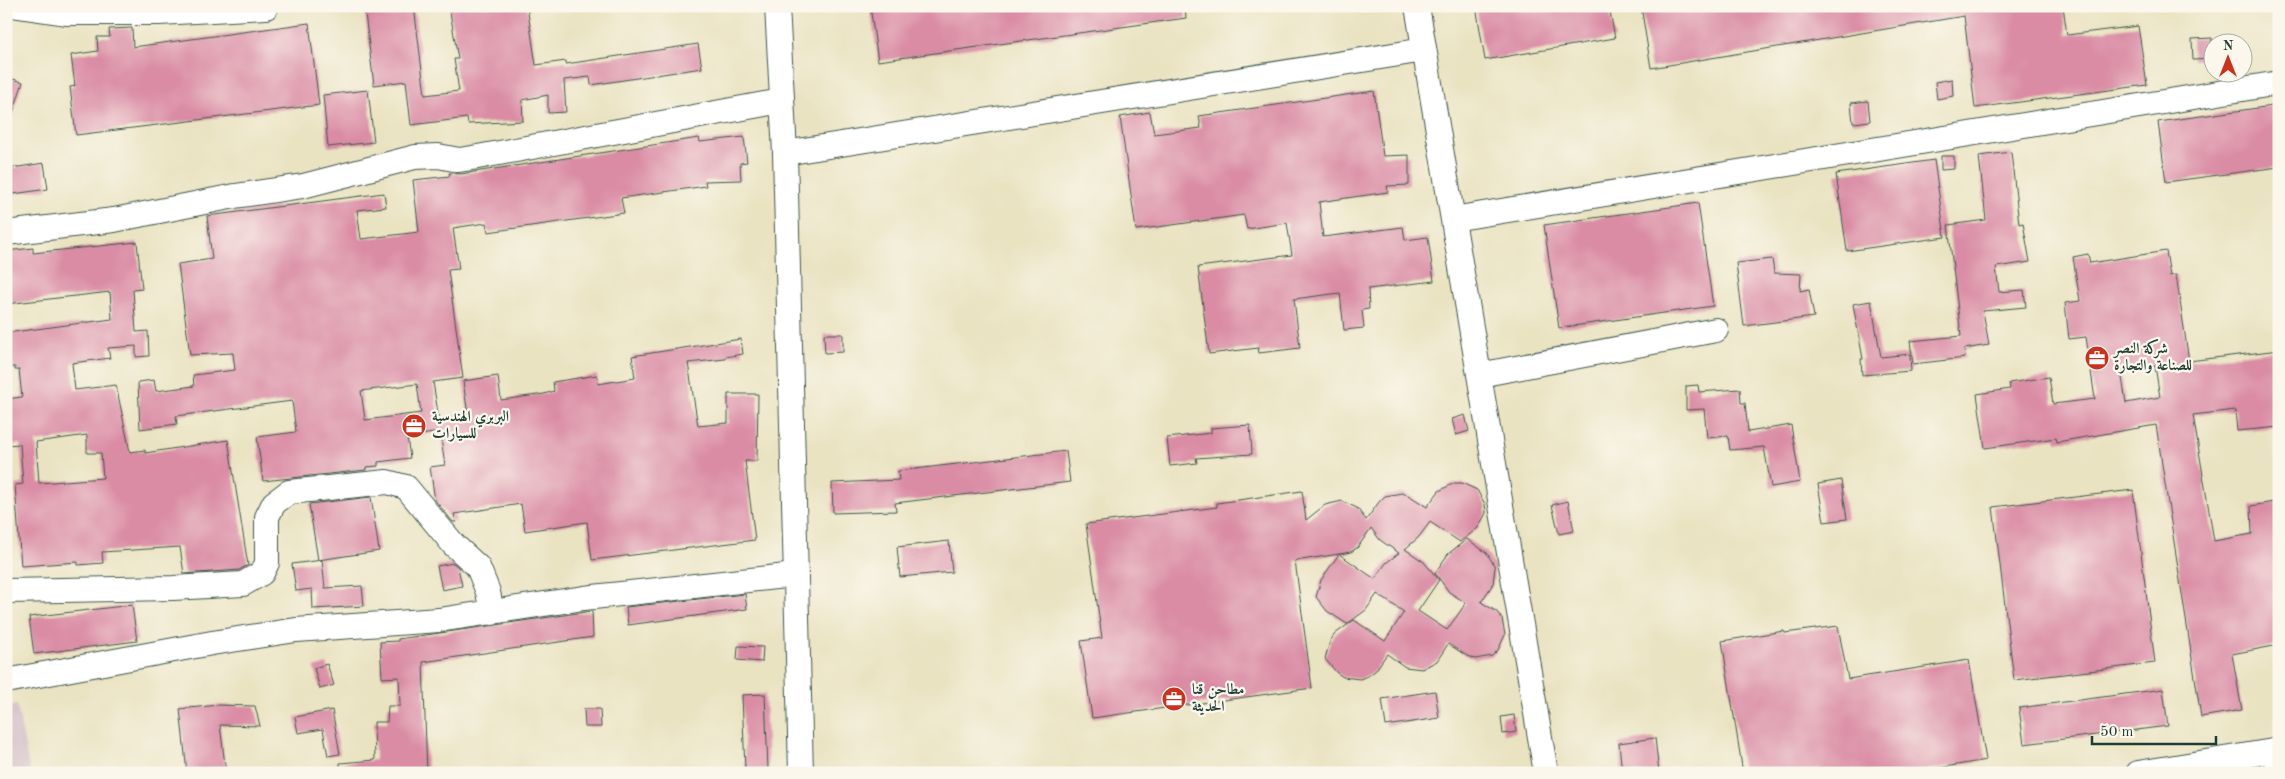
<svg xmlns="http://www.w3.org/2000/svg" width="2285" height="779" viewBox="0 0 2285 779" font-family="'Old Standard TT',Amiri,serif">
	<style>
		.industrial { fill: #d2bdc6 }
		.building { fill: #da8ca5; fill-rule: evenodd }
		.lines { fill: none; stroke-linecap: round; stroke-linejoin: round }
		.minor-casing { stroke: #3d5649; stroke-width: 26 }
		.minor { stroke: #fff; stroke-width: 24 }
		.labels { text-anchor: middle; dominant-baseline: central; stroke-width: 4.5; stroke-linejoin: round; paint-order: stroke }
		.poi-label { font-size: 15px; font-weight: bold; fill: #1f3d34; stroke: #fbf7ec; text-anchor: start }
	</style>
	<rect width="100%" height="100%" fill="#fbf7ec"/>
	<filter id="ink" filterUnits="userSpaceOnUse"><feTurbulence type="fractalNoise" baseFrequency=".02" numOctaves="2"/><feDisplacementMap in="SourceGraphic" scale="10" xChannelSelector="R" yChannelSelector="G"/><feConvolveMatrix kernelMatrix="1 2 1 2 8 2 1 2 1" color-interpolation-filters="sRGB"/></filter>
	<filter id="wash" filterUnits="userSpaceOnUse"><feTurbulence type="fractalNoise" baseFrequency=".0096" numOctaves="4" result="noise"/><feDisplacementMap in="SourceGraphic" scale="20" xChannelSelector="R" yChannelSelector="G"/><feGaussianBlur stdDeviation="1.12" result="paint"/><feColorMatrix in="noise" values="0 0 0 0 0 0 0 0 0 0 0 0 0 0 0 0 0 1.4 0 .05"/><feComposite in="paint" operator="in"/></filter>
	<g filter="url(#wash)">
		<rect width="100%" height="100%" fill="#eae3c2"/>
		<path class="industrial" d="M17 705 30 773H6V707Z"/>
		<g id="blocks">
			<path class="building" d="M364 6H414L425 95 459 91 454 59H458L449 6H527L536 65 566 61V64L698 44 702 68 591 85 590 77 564 80 566 112 548 113V95L522 100 523 121 468 124 467 118 411 125 406 81 374 85Z
				M870 6H1185L1186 18 878 61Z
				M1476 6H1609L1615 38 1485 60Z
				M1641 6H2063L2067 35 2138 26 2147 85 1975 108 1964 16 1651 68Z
				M309 23 319 105 76 135 70 87 75 86 71 55 98 51 97 37H110L109 29 132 28 133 47Z
				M2212 38V59L2193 60 2192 39Z
				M6 77 23 82 9 125H6Z
				M1952 79 1953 96 1937 99 1935 82Z
				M368 90 374 142 328 147 323 95Z
				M1374 91 1383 156 1409 155V185L1387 186 1388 192 1319 202 1323 237 1403 227 1405 240 1428 237 1434 281 1368 289 1369 309 1362 310 1364 328 1344 330 1340 293 1294 299 1300 348 1259 353 1258 348 1209 354 1198 267 1292 255 1287 223 1247 229 1244 215 1136 230 1120 117 1150 112 1154 134 1201 128 1199 116Z
				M1868 101 1870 121 1853 123 1851 103Z
				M2279 105V167L2166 182 2158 122Z
				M744 137 747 162 740 163 741 180 705 181 706 186 621 198 624 213 488 232 486 223 453 228 459 269 448 270 463 378 433 382 439 419 468 415 463 381 498 376 501 400 544 394 554 391 553 382 597 375 598 384 635 378 632 356 741 339 743 354 725 357V359L688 363 698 426 728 423V394H758L757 461H745L755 540 592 560 587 522 525 531 521 504 454 514 456 522H453L435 500 430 467 445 465 440 432 407 437 410 458 378 462V466L366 467V470L263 481 257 437 296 432 292 401 176 416 177 424 140 429 138 382 154 380 156 391 194 386 193 375 235 370 233 353 190 355 178 264 212 259 207 216 384 193 386 207 357 210 361 239 419 232 413 180 450 176 449 173 461 174 699 138 700 142ZM417 384 421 413 365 420 361 391Z
				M2011 152 2019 224 2023 223 2030 262 1996 267 1999 292 2024 290 2026 307 1983 311 1989 345 1964 349 1965 358 1913 364 1910 341 1961 336 1948 225 1986 220 1979 156Z
				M1941 156H1954V169L1941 170Z
				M1934 160 1945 237 1847 251 1836 174Z
				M44 163 48 189 6 195V169Z
				M1698 203 1713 306 1559 328 1544 225Z
				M137 242 142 289 133 290 136 332 148 331 149 356 136 357V346L108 348 110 358 72 363 75 390 116 385 130 452 145 450V453L228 440 248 565 239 570 184 574 180 547 102 552 103 563 78 565V562L21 566 15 485 23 484 20 444 6 445V399L22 397 19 370H15V367H6V333L112 319 110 292 6 304V251L33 248V253ZM87 435V453H101L103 478 39 483 36 442Z
				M2166 251 2170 276 2176 275 2189 361 2279 350V404L2276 405 2279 427 2237 431 2235 410 2193 415 2214 541 2252 534 2251 506 2279 501V645L2232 654 2242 710 2201 717 2156 425 2057 442 2056 438 1985 448 1977 394 2010 389 2009 383 2049 377 2053 404 2095 399 2086 337 2069 339 2065 303 2080 301 2073 257 2088 254 2090 263ZM2155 366 2160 397 2126 403 2121 371Z
				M1772 259 1774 273 1801 274 1800 291 1809 289 1814 317 1744 326 1736 263Z
				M1871 301 1881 357 1910 354 1911 371 1862 375 1861 359H1863L1853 304Z
				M824 334H843V352L825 353Z
				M1698 385 1699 392 1740 389 1741 403H1745L1748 432 1791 425 1800 482 1771 487 1764 447 1730 450 1728 436 1707 438 1704 409 1686 410V386Z
				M1465 415 1469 431 1456 435 1452 419Z
				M1250 425 1252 454 1196 458 1197 463 1170 466 1167 438 1211 433V428Z
				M1066 451 1070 482 895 503 896 511 833 513 832 483 899 480 898 471Z
				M1841 480 1847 519 1824 522 1818 484Z
				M1454 483H1462L1477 490 1485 504 1486 513 1478 528 1460 542 1430 522 1418 538 1405 549 1424 562 1439 580 1418 611 1447 630 1466 603 1449 592 1435 573 1448 554 1467 539 1487 553 1495 567 1493 584 1481 602 1497 612 1502 619 1505 635 1498 650 1492 656 1475 659 1467 656 1448 644 1437 661 1422 669 1405 667 1387 654 1375 671 1368 676 1360 679 1343 677 1337 673 1325 659 1330 641 1335 634 1354 620 1385 641 1404 612 1377 594 1366 610 1347 624 1327 611 1316 597 1321 580 1339 554 1295 561 1312 688 1092 718 1081 641 1102 638 1086 524 1217 507V503L1302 491 1306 520 1325 505 1342 501 1357 508 1366 520 1379 502 1385 496 1402 493 1410 496 1427 507 1439 491ZM1371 528 1380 540 1399 553 1386 563 1375 579 1339 554 1351 552 1358 547Z
				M2133 490 2155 663 2014 680 1993 507Z
				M371 497 379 551 318 560 309 504Z
				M1568 501 1574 531 1559 534 1552 505Z
				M949 541 952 572 900 577 897 547Z
				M322 560 325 588 362 586 364 606 313 609 312 589 296 591 292 564Z
				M453 563 458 567 462 586 442 590 437 566Z
				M745 594 747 609 628 625 626 607Z
				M132 605 137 641 34 654 29 617Z
				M592 611 593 637 423 662 427 773H340V763L375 760 374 722H387L388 706H400L399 677 382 678 380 642 398 641V639Z
				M1838 626 1848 679 1969 660 1986 760 1910 773H1821V768L1793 773H1743L1722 641 1784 631 1785 633Z
				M738 646 763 647 762 662 737 660Z
				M327 664 334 685 320 689 314 668Z
				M2163 689 2168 726 2024 744 2019 708Z
				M1435 691 1439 718 1386 726 1382 699Z
				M765 694 768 769 745 770 742 695Z
				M218 705 255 706 260 726 220 725 226 773H187L180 709Z
				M584 709H600L601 727H585Z
				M332 710 340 754 328 756 323 729 298 733 295 717Z
				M1514 715 1516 732 1503 734 1501 717Z
				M1655 738 1659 773H1622L1619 743Z"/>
		</g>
	</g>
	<g filter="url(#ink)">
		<use href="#blocks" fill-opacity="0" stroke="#3d5649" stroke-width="1"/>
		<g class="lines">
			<defs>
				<path id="minor" d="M18 6 66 13H159L266 7
					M777 6 785 153 801 773
					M1417 6 1546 773
					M785 153 1424 50
					M1453 219 2279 83
					M6 233 114 220 235 196 303 186 415 157 438 156 459 160 472 158 781 101
					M1479 375 1716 330
					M6 591 173 588 243 584 262 573 267 563V517L274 503 289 492 387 482 406 487 454 545 478 567 488 592 492 613
					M6 681 212 643 296 630 439 620 584 598 795 575
					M2277 750 2278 773
					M2138 773 2279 750"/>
			</defs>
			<use href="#minor" class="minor-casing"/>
			<use href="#minor" class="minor"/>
		</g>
	</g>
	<defs>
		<symbol id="office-disc" viewBox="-11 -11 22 22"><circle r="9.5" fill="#c8321e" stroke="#fbf7ec"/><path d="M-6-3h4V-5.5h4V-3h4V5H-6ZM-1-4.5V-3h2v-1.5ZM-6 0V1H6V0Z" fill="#fff"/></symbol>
	</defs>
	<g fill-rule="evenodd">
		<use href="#office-disc" x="2083" y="344" width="28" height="28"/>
		<use href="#office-disc" x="400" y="412" width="28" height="28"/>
		<use href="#office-disc" x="1160" y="685" width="28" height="28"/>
	</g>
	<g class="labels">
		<g class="poi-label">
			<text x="2114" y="349">شركة النصر<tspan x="2114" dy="17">للصناعة والتجارة</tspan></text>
			<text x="432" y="417">البربري الهندسية<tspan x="432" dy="17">للسيارات</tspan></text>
			<text x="1192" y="690">مطاحن قنا<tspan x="1192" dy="17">الحديثة</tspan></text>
		</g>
	</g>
	<rect width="2285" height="779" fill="none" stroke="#fbf7ec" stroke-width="25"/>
	<g transform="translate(2228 58)"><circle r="24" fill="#fbf7ec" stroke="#a3ada2"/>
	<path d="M0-4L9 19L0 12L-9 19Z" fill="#c8321e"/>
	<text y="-8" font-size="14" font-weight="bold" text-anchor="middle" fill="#1f3d34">N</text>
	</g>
	<path d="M2092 736v8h124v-8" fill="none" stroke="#1f3d34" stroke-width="2.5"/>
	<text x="2100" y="736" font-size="15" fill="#1f3d34" stroke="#fbf7ec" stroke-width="4" paint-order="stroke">50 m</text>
</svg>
